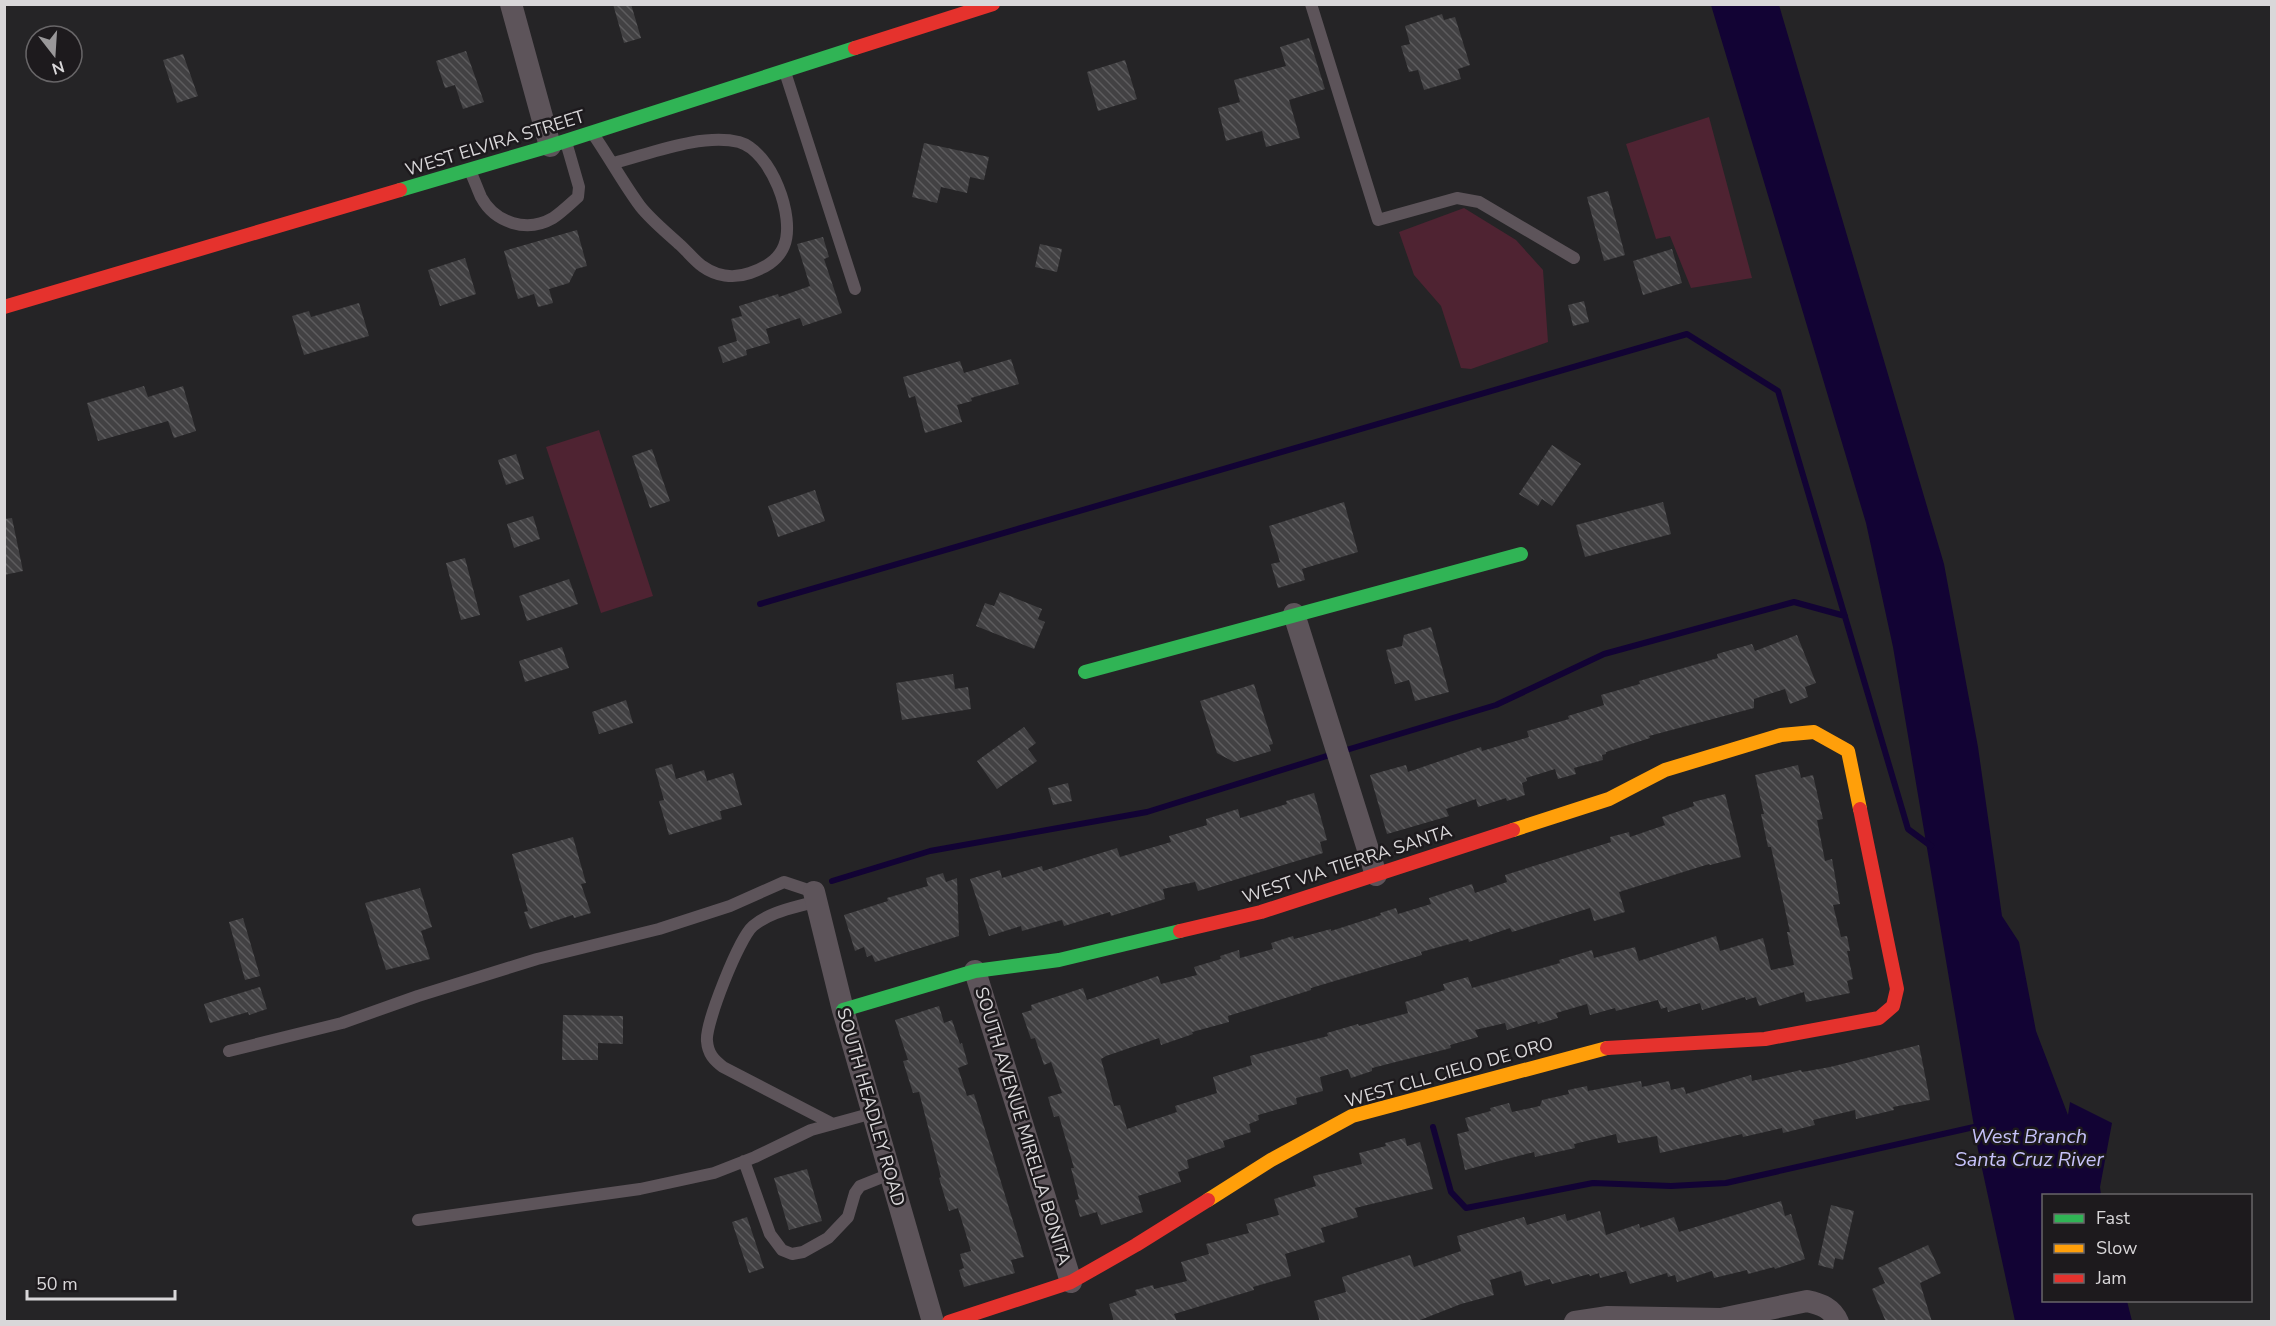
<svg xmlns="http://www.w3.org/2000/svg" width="2276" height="1326" viewBox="0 0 2276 1326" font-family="'Nunito Sans',sans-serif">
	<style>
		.grass { fill: #4f2332 }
		.water { fill: #120334 }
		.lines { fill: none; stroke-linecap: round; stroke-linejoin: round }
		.stream { stroke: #120334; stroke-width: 6 }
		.building { fill: url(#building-back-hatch) }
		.lane { stroke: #5d545a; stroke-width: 12 }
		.street { stroke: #5d545a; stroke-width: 22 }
		.fast { stroke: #30b455; stroke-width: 14 }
		.slow { stroke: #ff9f0a; stroke-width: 14 }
		.jam { stroke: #e5322d; stroke-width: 14 }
		.labels { text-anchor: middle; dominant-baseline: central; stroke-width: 5; stroke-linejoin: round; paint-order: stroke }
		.street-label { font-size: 18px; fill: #d9d7d9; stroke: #1d1a1d }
		.water-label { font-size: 20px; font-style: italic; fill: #c6c2fa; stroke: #1d1a1d }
	</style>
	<defs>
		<pattern id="building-back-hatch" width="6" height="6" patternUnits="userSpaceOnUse" patternTransform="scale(1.5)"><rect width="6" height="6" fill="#424143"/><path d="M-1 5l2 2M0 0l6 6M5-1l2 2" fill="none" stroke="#5d5c5e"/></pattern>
	</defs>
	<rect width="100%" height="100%" fill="#252426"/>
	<path class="grass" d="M1709 117 1752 278 1691 288 1670 236 1656 239 1626 144Z
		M1464 208 1516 240 1543 270 1548 342 1471 369 1461 368 1441 306 1414 275 1399 232Z
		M599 430 653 596 601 613 546 447Z"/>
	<path class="water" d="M1711 5H1779L1944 564 1978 747 2002 916 2019 942 2036 1031 2068 1115 2070 1102 2112 1123 2100 1187 2101 1195 2044 1196V1300L2127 1301 2132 1321H2015L1978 1150 1893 647 1866 523Z"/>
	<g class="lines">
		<path class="stream" d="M760 604 1687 334 1778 391 1908 829 1931 846
			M1343 751 1496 705 1604 654 1794 602 1845 616
			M832 881 930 851 1147 812 1333 754
			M1433 1127 1451 1192 1466 1208 1593 1183 1671 1186 1726 1183 1974 1127 1979 1128"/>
	</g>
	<path class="building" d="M613 4H631L641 38 624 43Z
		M1442 14 1444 20 1455 17 1470 65 1458 69 1461 79 1424 90 1418 70 1409 72 1401 46 1410 44 1405 26Z
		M1309 38 1325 89 1289 100 1300 138 1266 147 1262 131 1226 141 1218 108 1240 102 1234 80 1286 66 1280 47Z
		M466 51 484 102 463 109 455 85 445 88 436 61Z
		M183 54 198 96 177 103 163 60Z
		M1125 60 1137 99 1098 111 1087 72Z
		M924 143 989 157 984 180 970 177 967 193 941 187 937 203 912 197Z
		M1608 191 1625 255 1604 261 1587 197Z
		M577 230 587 266 576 269 569 283 549 289 553 303 538 307 534 294 518 299 504 251Z
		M823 237 829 257 824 259 842 313 803 326 800 318 766 329 770 343 746 350 747 355 723 363 718 347 737 341 731 319 742 316 739 306 778 294 779 297 810 286 797 244Z
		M1040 244 1062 249 1057 272 1035 267Z
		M1672 249 1682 283 1643 295 1633 261Z
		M465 258 476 294 440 306 428 270Z
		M1584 301 1589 322 1573 326 1568 305Z
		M359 303 369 336 304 355 292 316 309 311 311 317Z
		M1011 359 1019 384 971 398 972 401 957 405 962 422 925 433 915 396 909 398 903 377 960 361 964 373Z
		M144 386 148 397 183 386 196 431 174 438 168 421 98 441 87 403Z
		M1552 445 1581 464 1552 506 1542 499 1538 506 1519 494Z
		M652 449 670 501 650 508 632 456Z
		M516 454 524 479 506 485 498 460Z
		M815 490 825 521 778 537 768 506Z
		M1344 502 1358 552 1302 569 1305 580 1278 588 1271 564 1280 562 1269 526Z
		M1663 502 1671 534 1585 557 1576 525Z
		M533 516 540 539 514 548 507 524Z
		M12 518 23 571 4 575V519Z
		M465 558 480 615 461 620 446 563Z
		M569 579 578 604 527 621 519 596Z
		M1000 592 1042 609 1038 619 1045 622 1034 649 976 626 985 603 994 606Z
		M1431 627 1449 692 1415 701 1409 680 1395 684 1386 650 1402 646 1404 635Z
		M1797 635 1816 683 1805 687 1808 697 1790 704 1785 689 1754 699V708L1649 736 1650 738 1606 752V754L1602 755 1603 760 1574 768 1576 774 1558 779 1555 769 1526 778 1527 781 1522 783 1525 795 1507 801 1506 798 1478 807 1476 799 1446 809 1449 816 1387 834 1370 775 1406 765 1408 772 1481 747 1482 751 1529 737 1527 731 1569 719 1568 716 1604 705 1601 695 1640 684 1639 681 1718 658 1717 654 1752 644 1755 651Z
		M562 647 569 668 525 682 519 661Z
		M953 674 955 689 968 687 971 709 902 720 896 683Z
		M1254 684 1273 744 1269 745 1271 751 1234 762 1217 753 1200 701Z
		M626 700 633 723 599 734 592 712Z
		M1024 727 1036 743 1028 749 1037 761 997 789 977 761Z
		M672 764 676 779 704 770 707 781 733 773 742 805 720 811 722 819 669 835 659 801 664 800 655 769Z
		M1798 765 1801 778 1813 775 1823 819 1817 820 1825 861 1832 859 1840 904 1833 905 1841 937 1847 936 1850 951H1847L1853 979 1847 981 1850 993 1806 1002 1804 992 1759 1006 1756 997 1746 1000 1745 997 1702 1010 1700 1003 1668 1012 1667 1007 1661 1009 1658 1000 1616 1011 1615 1008 1590 1015 1587 1004 1556 1013 1558 1018 1538 1024 1537 1021 1507 1030 1505 1023 1475 1030 1478 1037 1450 1045 1451 1048 1372 1068V1071L1351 1078 1348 1069 1320 1077 1323 1091 1296 1098 1297 1104 1258 1115 1259 1120 1249 1124 1251 1132 1223 1141 1225 1147 1187 1160 1189 1168 1178 1172 1181 1182 1138 1196 1143 1212 1101 1225 1097 1212 1080 1217 1075 1200 1079 1199 1071 1168H1074L1059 1116 1054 1117 1048 1097 1062 1093 1051 1062 1044 1065 1035 1038 1031 1039 1022 1013 1032 1010 1031 1005 1083 988 1087 1000 1158 976 1161 984 1197 975 1194 967 1221 959 1220 956 1239 950 1240 958 1273 949 1271 943 1293 936 1294 939 1331 929V931L1381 915 1380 913 1396 908 1398 914 1431 904 1429 898 1472 884 1475 893 1507 882 1505 875 1611 842 1610 837 1629 832 1630 837 1665 825 1662 817 1694 806 1693 802 1725 794 1741 857 1710 865 1709 864 1619 892 1625 912 1594 921 1590 908 1512 932 1510 928 1469 942 1468 939 1421 952 1422 955 1311 988V990L1228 1016 1229 1022 1192 1032 1193 1034 1161 1045 1159 1038 1106 1056 1101 1059 1114 1106 1120 1105 1127 1129 1177 1112 1175 1106 1217 1093 1213 1077 1252 1065 1250 1056 1328 1036 1327 1033 1358 1024 1359 1026 1408 1013 1405 1002 1445 990 1443 984 1468 977 1472 988 1560 963 1559 960 1592 950 1594 958 1635 947 1639 961 1716 936 1720 951 1763 938 1771 970 1794 965 1787 932H1790L1771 847H1768L1761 814H1764L1755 775Z
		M1068 783 1072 801 1053 805 1048 788Z
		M1314 793 1327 840 1320 842 1323 853 1198 891 1195 882 1163 889 1165 899 1111 916 1110 912 1064 926 1062 920 1022 931 1021 926 989 936 970 879 1000 870 1002 878 1042 866 1043 871 1117 848 1120 857 1171 842 1169 836 1207 825 1206 819 1238 809 1240 818 1287 804 1286 801Z
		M573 837 586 883 581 884 591 913 574 918 573 915 530 929 524 912 528 911 512 854Z
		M943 873 946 882 957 878 959 936 875 962 872 955 867 957 864 947 855 951 844 915 888 901 887 898 928 886 926 878Z
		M420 888 432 927 421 931 430 959 386 970 365 903Z
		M243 918 260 976 245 980 229 922Z
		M260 987 267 1009 249 1015 248 1012 210 1023 204 1004Z
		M939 1006 944 1023 952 1020 960 1044 962 1043 968 1064 958 1068 967 1096 974 1094 1024 1257 1011 1260 1015 1273 964 1287 959 1270 964 1268 960 1254 971 1251 958 1208 949 1211 939 1178 941 1177 919 1092 913 1093 903 1061 908 1060 895 1020Z
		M563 1015 623 1016V1044L598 1043V1060H562Z
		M1919 1045 1930 1100 1893 1107 1894 1110 1856 1119 1855 1110 1813 1120 1815 1125 1783 1133 1782 1128 1743 1137 1742 1134 1660 1153 1657 1136 1618 1143 1616 1134 1574 1144 1575 1148 1535 1157 1534 1152 1465 1170 1457 1134 1469 1131 1465 1118 1491 1111 1490 1108 1509 1103 1512 1112 1540 1106 1542 1100 1569 1094 1568 1090 1587 1086 1588 1091 1641 1081 1642 1087 1669 1081 1671 1090 1684 1087 1686 1094 1751 1075 1752 1081 1801 1070 1802 1072 1830 1067Z
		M1405 1138 1407 1146 1420 1142 1433 1189 1355 1208 1358 1217 1321 1228 1325 1242 1285 1254 1291 1276 1253 1287 1254 1290 1174 1314 1177 1322H1114L1109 1304 1137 1295 1135 1290 1153 1285 1154 1289 1187 1281 1181 1262 1209 1254 1206 1244 1249 1233 1246 1224 1279 1215 1274 1199 1316 1186 1313 1176 1362 1164 1359 1153 1386 1146 1385 1143Z
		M807 1169 822 1221 789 1230 774 1178Z
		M1781 1201 1785 1216 1791 1214 1805 1259 1775 1269 1774 1267 1748 1274 1747 1270 1714 1278 1712 1271 1677 1282 1675 1275 1668 1277 1667 1273 1630 1284 1626 1271 1600 1278 1599 1273 1590 1276 1589 1274 1552 1284 1550 1279 1525 1286 1521 1271 1490 1280 1494 1295 1461 1304 1415 1322H1320L1314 1301 1346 1292 1342 1277 1410 1255 1414 1267 1461 1251 1457 1236 1524 1217 1527 1225 1565 1214 1567 1221 1600 1211 1606 1235 1639 1224 1640 1228 1674 1217 1679 1232Z
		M1831 1205 1854 1211 1843 1260 1835 1258 1833 1269 1818 1265Z
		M747 1217 764 1268 749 1273 732 1222Z
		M1928 1245 1941 1273 1920 1283 1932 1322H1886L1872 1289 1885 1283 1878 1268Z"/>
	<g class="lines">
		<path class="lane" d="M1311 4 1378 220 1457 198 1479 202 1574 258
			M785 72 855 289
			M593 134C609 157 623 183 640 206 651 220 666 232 679 244 687 251 694 260 702 266 716 276 733 279 750 273 764 268 778 261 784 246 796 217 771 151 739 142 701 133 650 154 614 163
			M470 171C474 179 477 188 481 197 495 223 527 233 553 218 562 212 570 204 578 197L579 187 566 142
			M817 901C794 908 771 911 753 926 739 938 705 1024 707 1041 708 1054 714 1060 723 1067L833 1124
			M229 1051 342 1023 418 996 537 959 659 929 730 906 784 882 814 892
			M744 1161 770 1234 782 1250 792 1254 803 1252 828 1238 848 1217 855 1193 860 1186 890 1174
			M418 1220 640 1189 714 1173 755 1157 811 1130 873 1113"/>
		<path class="street" d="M511 4 550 146
			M1294 614 1376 875
			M814 892 843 1010 933 1322
			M975 971 1071 1282
			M1575 1322 1608 1317 1721 1319 1807 1301C1821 1304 1832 1308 1838 1322"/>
		<path class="fast" d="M400 190 550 146 855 48
			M1085 672 1521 554
			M843 1010 975 971 1059 960 1180 931"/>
		<path class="slow" d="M1513 830 1609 799 1665 770 1781 735 1814 732 1848 751 1860 809
			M1208 1200 1271 1160 1352 1116 1607 1048"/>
		<path class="jam" d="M855 48 993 4
			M4 307 400 190
			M1180 931 1261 912 1513 830
			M1607 1048 1765 1039 1879 1018 1893 1006 1897 989 1860 809
			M949 1322 1071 1282 1136 1245 1208 1200"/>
	</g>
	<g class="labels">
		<g class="street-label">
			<text transform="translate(495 143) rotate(-17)">WEST ELVIRA STREET</text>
			<text transform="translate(1347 864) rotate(-18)">WEST VIA TIERRA SANTA</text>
			<text transform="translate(1449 1072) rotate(-16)">WEST CLL CIELO DE ORO</text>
			<text transform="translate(871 1107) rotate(74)">SOUTH HEADLEY ROAD</text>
			<text transform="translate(1023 1126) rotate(73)">SOUTH AVENUE MIRELLA BONITA</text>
		</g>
		<g class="water-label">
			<text x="2029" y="1136">West Branch<tspan x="2029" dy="23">Santa Cruz River</tspan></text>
		</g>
	</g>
	<rect width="2276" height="1326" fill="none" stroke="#d9d7d9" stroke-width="12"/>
	<rect x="2042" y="1194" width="210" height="108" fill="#1d1a1d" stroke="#686668" stroke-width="1.5"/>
	<rect x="2054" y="1214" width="30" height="9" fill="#30b455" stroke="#686668" stroke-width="1.5"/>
	<text x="2096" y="1224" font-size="18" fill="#d9d7d9">Fast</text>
	<rect x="2054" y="1244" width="30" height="9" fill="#ff9f0a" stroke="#686668" stroke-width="1.5"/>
	<text x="2096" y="1254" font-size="18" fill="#d9d7d9">Slow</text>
	<rect x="2054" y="1274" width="30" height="9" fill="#e5322d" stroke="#686668" stroke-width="1.5"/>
	<text x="2096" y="1284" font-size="18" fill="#d9d7d9">Jam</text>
	<g transform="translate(54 54) rotate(163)"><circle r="28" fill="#1d1a1d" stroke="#686668" stroke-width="1.5"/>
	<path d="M0-4.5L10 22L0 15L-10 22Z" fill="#9a989a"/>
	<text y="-9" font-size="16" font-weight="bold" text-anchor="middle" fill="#d9d7d9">N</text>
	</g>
	<path d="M27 1290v9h148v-9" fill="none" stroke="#d9d7d9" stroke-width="3"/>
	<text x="36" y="1290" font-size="18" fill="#d9d7d9" stroke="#1d1a1d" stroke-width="4.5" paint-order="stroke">50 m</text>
</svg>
